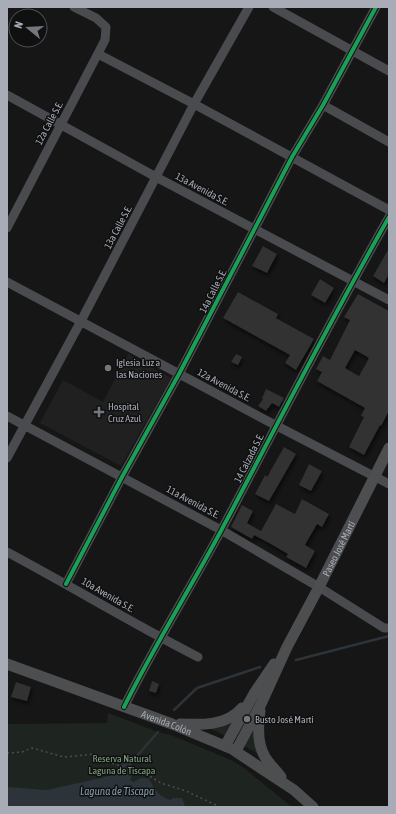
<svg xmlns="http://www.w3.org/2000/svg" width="396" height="814" viewBox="0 0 396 814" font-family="'Asap Condensed',sans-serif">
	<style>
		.built { fill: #202021 }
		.green { fill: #1e241f }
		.water { fill: #2c3339 }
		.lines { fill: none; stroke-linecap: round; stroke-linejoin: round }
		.stream { stroke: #2c3339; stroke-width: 2.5 }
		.building { fill: #303031; fill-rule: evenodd; filter: url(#shadow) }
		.path { stroke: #4c4d50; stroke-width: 1.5; stroke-dasharray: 2 3; stroke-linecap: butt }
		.minor { stroke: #4a4b4e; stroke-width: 9 }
		.major { stroke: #4c4e50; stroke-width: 11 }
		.cycleway-casing { stroke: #101011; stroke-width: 6 }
		.cycleway { stroke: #1a9f57; stroke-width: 4 }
		.poi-dot { fill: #74787e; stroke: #101011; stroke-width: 1.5 }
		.labels { text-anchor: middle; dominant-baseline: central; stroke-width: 3; stroke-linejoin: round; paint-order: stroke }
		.street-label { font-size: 10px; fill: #a7acb6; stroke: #101011 }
		.poi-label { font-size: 10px; fill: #a7acb6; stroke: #101011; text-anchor: start }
		.park-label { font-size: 10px; fill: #7fa080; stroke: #101011 }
		.water-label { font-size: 11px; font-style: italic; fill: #809aaf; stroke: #101011 }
	</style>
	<defs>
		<filter id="shadow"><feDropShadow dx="1.5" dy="3" stdDeviation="2" flood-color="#0009"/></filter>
	</defs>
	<rect width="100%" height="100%" fill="#161616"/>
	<path class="built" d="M128 354 171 378 121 466 40 423 63 380 103 402Z"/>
	<path class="green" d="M108 713 158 732 171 735 231 760 244 768 292 807H7V724L107 723Z
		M235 720 226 736 207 727Z
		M255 721 262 756 244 746Z"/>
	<path class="water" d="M126 759 131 761 134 771 130 780 134 782C139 778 143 777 149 779 154 788 159 797 170 800L173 798H182L185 806 187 807H7V787L47 790 101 778 112 775Z"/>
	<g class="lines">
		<path class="stream" d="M296 660 389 636
			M174 710 197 688 260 667
			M129 760 136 757 158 732"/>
	</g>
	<path class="building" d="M263 246 277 254 267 273 252 266Z
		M389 248V274L384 283 373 276Z
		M320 279 334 288 325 303 311 295Z
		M238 292 278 314 276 318 314 339 296 370 285 363 290 355 223 318Z
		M358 294 389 311V411L381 426 380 425 364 455 349 447 364 417 361 416 365 408 317 381 322 372 316 369 323 356 330 360 350 320 344 317ZM355 350 369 358 359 376 345 368Z
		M236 354 242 357 238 365 231 362Z
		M266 389 284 398 279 407 272 403 266 411 258 406 263 399 262 398Z
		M284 447 296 454 269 501 255 494 265 475 267 477Z
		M309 464 322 471 311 491 299 485Z
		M302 499 329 514 322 527 317 524 305 545 315 551 306 568 286 557 288 554 269 543 254 535 252 539 231 527 242 505 253 511 247 523 261 531 276 504 295 514Z
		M152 681 159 684 156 693 149 691Z
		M16 682 31 687 27 701 11 697Z"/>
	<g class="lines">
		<path class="path" d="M7 753 22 752 32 748 64 757 95 754 100 756 106 761 151 777 161 783 186 791 220 807"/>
		<path class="minor" d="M273 7 389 71
			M98 54 194 104 389 210
			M7 95 156 177 389 300
			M323 105 389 142
			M7 228 105 40 106 27 96 18 74 7
			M7 282 275 425 389 484
			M7 416 221 530 319 587 384 628H389
			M7 458 81 321 194 104 249 7
			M7 552C71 586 133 624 198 657
			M66 584 122 477 179 374 292 157 323 105 376 7
			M124 707C154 646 190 589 222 529 277 425 331 319 389 217"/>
		<g class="major">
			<path id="s1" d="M7 664 172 724 232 749 294 790 313 807"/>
			<path d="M260 711C258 725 257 744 265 757 269 764 276 770 281 777"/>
			<path d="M180 724C201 725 227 726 242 708"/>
			<path d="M225 746 255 692 274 664"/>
			<path id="s2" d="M236 751 261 704 287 647 319 587 389 448"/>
		</g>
		<defs>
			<path id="cycleway" d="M66 584 122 477 179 374 292 157 323 105 376 7
				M124 707C154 646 190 589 222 529 277 425 331 319 389 217"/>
		</defs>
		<use href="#cycleway" class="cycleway-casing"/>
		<use href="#cycleway" class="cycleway"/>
	</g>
	<g class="poi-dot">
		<circle cx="108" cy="368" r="4"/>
		<path d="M97 406h4v4h4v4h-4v4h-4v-4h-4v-4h4z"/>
		<circle cx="247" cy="719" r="4"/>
	</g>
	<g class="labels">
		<g class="street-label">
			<text transform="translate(49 123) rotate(-62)">12a Calle S.E.</text>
			<text transform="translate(202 189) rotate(28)">13a Avenida S.E.</text>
			<text transform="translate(118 227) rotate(-62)">13a Calle S.E.</text>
			<text transform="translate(213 291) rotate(-63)">14a Calle S.E.</text>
			<text transform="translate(224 385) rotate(28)">12a Avenida S.E.</text>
			<text transform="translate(249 458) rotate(-63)">14 Calzada S.E.</text>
			<text transform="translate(193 502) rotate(28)">11a Avenida S.E.</text>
			<text stroke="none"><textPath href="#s2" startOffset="227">Paseo José Martí</textPath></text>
			<text transform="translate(108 595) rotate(30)">10a Avenida S.E.</text>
			<text stroke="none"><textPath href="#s1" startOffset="170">Avenida Colón</textPath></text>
		</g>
		<g class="poi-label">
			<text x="116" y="362">Iglesia Luz a<tspan x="116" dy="12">las Naciones</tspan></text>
			<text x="108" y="406">Hospital<tspan x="108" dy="12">Cruz Azul</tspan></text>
			<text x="255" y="719">Busto José Martí</text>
		</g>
		<g class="park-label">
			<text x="122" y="758">Reserva Natural<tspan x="122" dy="12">Laguna de Tiscapa</tspan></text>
		</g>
		<g class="water-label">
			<text x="117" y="791">Laguna de Tiscapa</text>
		</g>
	</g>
	<rect width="396" height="814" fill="none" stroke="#a7acb6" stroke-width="16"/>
	<g transform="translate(28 28) rotate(288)"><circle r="19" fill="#101011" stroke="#4c4e53"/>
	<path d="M0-3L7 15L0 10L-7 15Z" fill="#74787e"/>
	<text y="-6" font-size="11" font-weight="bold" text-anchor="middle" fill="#a7acb6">N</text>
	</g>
</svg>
